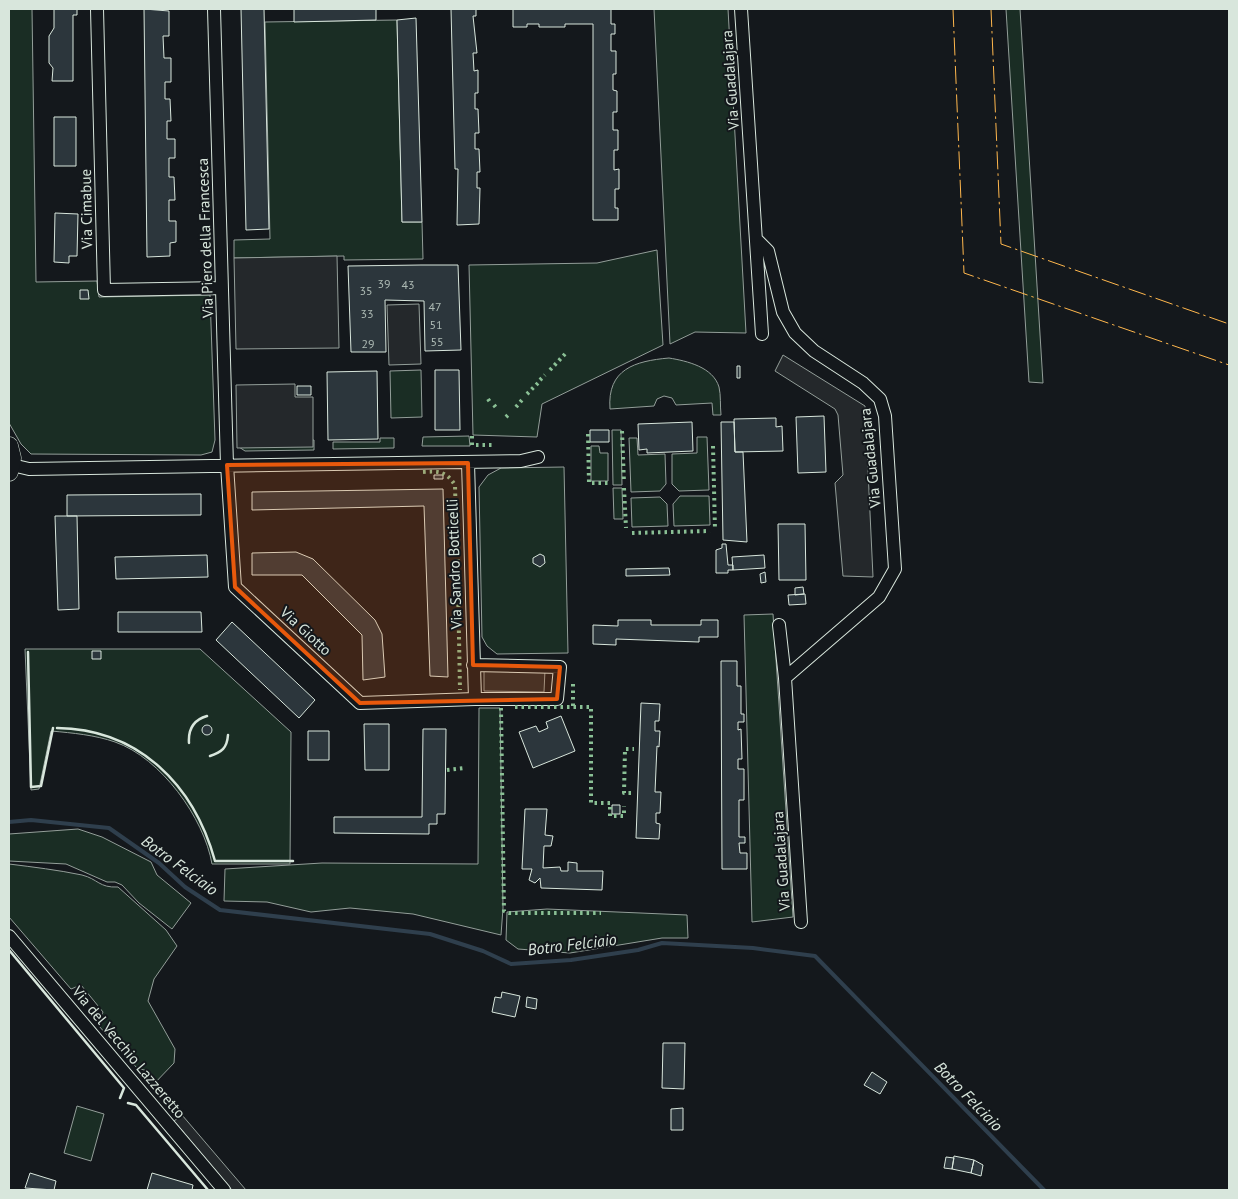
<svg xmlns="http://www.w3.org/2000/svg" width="1238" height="1199" viewBox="0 0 1238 1199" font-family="'PT Sans',sans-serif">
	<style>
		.green { fill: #1a2d24; stroke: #939e99 }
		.parking { fill: #24282b; stroke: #939e99 }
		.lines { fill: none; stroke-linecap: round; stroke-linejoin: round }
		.stream { stroke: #2f3f4d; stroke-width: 4 }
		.building { fill: #2c363c; stroke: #d8e6dc }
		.street-casing { stroke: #d8e6dc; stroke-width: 14 }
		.secondary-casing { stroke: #d8e6dc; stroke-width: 19 }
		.street { stroke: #14181c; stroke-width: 12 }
		.secondary { stroke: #14181c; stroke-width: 18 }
		.hedge { stroke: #8ac095; stroke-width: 4; stroke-dasharray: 2.5 4; stroke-linecap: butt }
		.wall { stroke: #d8e6dc; stroke-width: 2.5 }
		.power { stroke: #ffb74d; stroke-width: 1; stroke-dasharray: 18 4 2.5 4; stroke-linecap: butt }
		.marked { fill: #e8590c; fill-opacity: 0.2; stroke: #e8590c; stroke-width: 4; stroke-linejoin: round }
		.labels { text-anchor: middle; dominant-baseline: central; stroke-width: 4; stroke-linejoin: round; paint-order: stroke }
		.number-label { font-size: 12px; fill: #adbab4 }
		.street-label { font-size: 15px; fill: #d8e6dc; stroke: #14181c }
		.water-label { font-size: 16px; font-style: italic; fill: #d8e6dc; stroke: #14181c }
	</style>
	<rect width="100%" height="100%" fill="#14181c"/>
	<path class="green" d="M9 9H32L36 282 97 281 99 297 210 295 215 440 212 452 201 455 31 454 21 444 9 423Z
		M654 9H728L746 333 695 332 670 344Z
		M1006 9H1020L1043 383 1029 382Z
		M397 20 402 222H422L423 259 344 260V256L234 258V240L270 239 265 22Z
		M657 250 663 345 542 404 537 437 473 435 469 265 597 263Z
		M669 358C687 361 713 367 719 387 721 395 720 406 721 415H713L712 403 676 405 672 398 664 396 657 399 654 406 610 409C607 369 635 361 669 358Z
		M421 370 422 417 391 418 390 371Z
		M612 430H621L622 485H613Z
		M469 436 470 446H422L423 437Z
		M697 437H707L709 490 679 491 672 484V454L697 453Z
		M380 438H394V448L333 449V442H380Z
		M629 438H637L638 455 665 454 666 484 660 491 631 492Z
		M314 440V450L245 451 239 447 238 442Z
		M591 446H599L600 453H608V481H591Z
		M564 467 568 653 497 654 487 646 482 637 479 487 488 475 501 468Z
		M613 488H622L623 519H614Z
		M680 496H709L710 525 674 526 673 504Z
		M660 497 667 504 668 526 632 527 631 498Z
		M773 614 793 917 752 922 744 615Z
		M25 649H200L291 732 290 864H212C204 818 161 758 115 742 95 735 73 733 51 731L39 789 31 790Z
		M479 708H500L503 908 501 935 413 914 350 908 311 912 267 902 224 901 225 869 322 863 478 864Z
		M78 829 102 837 151 862 157 875 191 903 172 929 139 903 122 885 115 882H107L66 864 9 861V834Z
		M9 864C33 867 58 870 82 875 98 879 99 888 118 887L166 930 177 946 154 979 148 1001 175 1049 174 1063 151 1087 146 1081 148 1071 137 1068 98 1025 103 1012 81 985 71 989 9 917Z
		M547 909 687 915 688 938H662L570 953 518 949 506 940 507 912Z
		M77 1106 104 1114 91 1161 64 1153Z"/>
	<path class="parking" d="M337 256 339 348 236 349 234 258Z
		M419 304 421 364 389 365 387 305Z
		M783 355 865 406 873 577 843 576 835 483 843 475 838 415 835 409 775 371Z
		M295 384V397H313V447L237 448 236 385Z
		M484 669 545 670 544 692 484 691Z
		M182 1115 246 1190H232L174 1121Z"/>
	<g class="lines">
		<path class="stream" d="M9 822 31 820 109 828 159 863 185 887 220 910 430 934 483 951 511 964 571 960 638 950 662 943 753 948 815 956 1044 1190"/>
	</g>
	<path class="building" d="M54 9H77V15H73V81H52L53 68 49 63V36L54 28Z
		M144 9 169 11V36H163L164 58H171V82H165V99H170L171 121H167V139H175V158H169V177H174L175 200H169V221H176V242L170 243V256L147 257Z
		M241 9H264L269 229 246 230Z
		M294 9H376V20L294 22Z
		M451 9H476V16H473L477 53H473L474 71 478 70V93H475V109H478L479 133H475V149H479L480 172H477V188H480L479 224 457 225 458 169H455Z
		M513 9H611V24H615V34H611V51H616V74H613V90L617 91V112H613V130H618V150H614V170L619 169V189H615V208H618V220H593V24H565V27H539V24H527V27H513Z
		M416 18 422 222H402L397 20Z
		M54 117H76V166H54Z
		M55 213 78 214 77 256H69V263L54 262Z
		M421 265H458L461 350 425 351 424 301 385 300 386 352H351L348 266Z
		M80 290H88L89 299H80Z
		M737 366H740V378H737Z
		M435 370H459L460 430H435Z
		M377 371 378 439 328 440 327 372Z
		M297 386H311V395H297Z
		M824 416 826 472 798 473 796 417Z
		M776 418V427L782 426 783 451 735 452 734 419Z
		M692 422 693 451 647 453V449L639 450 638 424Z
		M721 422H734L735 452H743L747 542 723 540Z
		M590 430H609V442H590Z
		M434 475H443V479H434Z
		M443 489 448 677 430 676 424 506 252 510V492Z
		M201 494V515L67 516V495Z
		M55 516H77L79 609 58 610Z
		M778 524H805L806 580H779Z
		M722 544H726L728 565H733V570H728V573H716V550L722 548Z
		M296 552 313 559 375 620 382 634 385 677 363 680 362 635 302 575H252V553Z
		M540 554 544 556 545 563 540 567 533 563V558Z
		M207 555 208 577 116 579 115 557Z
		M764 555 765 568 733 570 732 557Z
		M669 568 670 575 626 576V569Z
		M765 572 766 582 761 583 760 574Z
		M803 587 804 594 795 595V588Z
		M805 594 806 604 789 605 788 595Z
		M118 612H201L202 632H118Z
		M618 620H651V625H701V620H718V637H699V642L616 639V645L593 644V625L618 626Z
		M232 622 315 700 299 718 216 640Z
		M92 651H101V659H92Z
		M721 661H737V686H741V714H744V722H738V730L741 729 742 759H738V769H744V800H739V837H745V843H739L740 853H747V869H722Z
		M641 703 660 704 659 721H655V731H660L659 747 657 746 655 792H661L660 813H656V823L660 824 659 839 636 838Z
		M561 716 575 751 533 768 519 732 536 726 539 732 548 728 546 722Z
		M364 724H389V770H365Z
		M202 730a5 5 0 1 1 10 0a5 5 0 1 1-10 0Z
		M423 729H446L445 814H437V824H429V834L334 833V817H422Z
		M308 731H329V760H308Z
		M612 805H620V814H612Z
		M525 809H547L545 835 553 836 551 846H544L543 868 560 867 561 871H568V862L577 863V871H603L602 890 541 888 540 878 535 883 529 880 532 869H522Z
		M502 992 520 996 515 1017 492 1012 495 997 501 998Z
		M527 997 537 999 536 1009 526 1007Z
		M663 1043H685L684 1089 662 1088Z
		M872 1072 887 1082 880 1094 864 1085Z
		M683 1108V1130H671V1109Z
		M954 1156 974 1160 971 1173 952 1169Z
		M946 1157 954 1158 952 1169 944 1168Z
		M974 1160 983 1165 981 1176 971 1173Z
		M30 1173 56 1181 54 1190 25 1188Z
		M152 1173 193 1185 192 1190H147Z"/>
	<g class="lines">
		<defs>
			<path id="street" d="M97 9 104 290 222 288
				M214 9 227 465 235 587 360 703 475 699
				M741 9 762 334
				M756 239 768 251 783 312 795 333 814 351 863 383 880 399 885 416 895 569 879 597 785 678
				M468 463 475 699H557L560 667 473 665
				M12 465 29 469 521 461 538 457
				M779 625 785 678 801 922
				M9 936 224 1190"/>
			<path id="secondary" d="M9 446 12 458 9 472"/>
		</defs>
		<use href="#street" class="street-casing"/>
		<use href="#secondary" class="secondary-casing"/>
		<use href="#street" class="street"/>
		<use href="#secondary" class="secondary"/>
		<path class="hedge" d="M550 370 565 354
			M540 380 545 375
			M527 394 538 383
			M488 399 490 402
			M494 405 497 409
			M516 407 522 400
			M506 417 509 414
			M622 431 624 483
			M588 434 589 483H609
			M472 436V445H494
			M713 446 715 530
			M423 472C438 471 446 471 455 485L456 523
			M624 488 626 528
			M457 533 460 690
			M632 533 710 531
			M573 684V707
			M515 707H591V803H610V816H624V806
			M501 708 504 911 509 913H601
			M447 770 464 768
			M631 793H624L625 749H634"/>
		<path class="wall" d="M28 652 31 787 41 786 53 728
			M57 728C139 729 194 785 215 861H293
			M189 743C188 729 193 720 207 716
			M210 756C222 752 227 748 228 735
			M9 950 124 1088 120 1098
			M128 1103 136 1105 208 1190"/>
		<path class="power" d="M953 9 964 273 1229 365
			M991 9 1001 244 1229 324"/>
	</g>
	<path class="marked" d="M468 463 473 665 560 667 557 699 360 703 235 587 227 465Z"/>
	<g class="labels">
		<g class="number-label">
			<text x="384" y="283">39</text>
			<text x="408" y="284">43</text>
			<text x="366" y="290">35</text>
			<text x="435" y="306">47</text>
			<text x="367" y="313">33</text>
			<text x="436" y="324">51</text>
			<text x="437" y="341">55</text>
			<text x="368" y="343">29</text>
		</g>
		<g class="street-label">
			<text transform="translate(730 80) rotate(-94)">Via Guadalajara</text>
			<text transform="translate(86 209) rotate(-91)">Via Cimabue</text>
			<text transform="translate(205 238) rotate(-92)">Via Piero della Francesca</text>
			<text transform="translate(870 458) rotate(-96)">Via Guadalajara</text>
			<text transform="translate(454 564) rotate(-92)">Via Sandro Botticelli</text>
			<text transform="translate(306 631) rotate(43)">Via Giotto</text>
			<text transform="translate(781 861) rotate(-94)">Via Guadalajara</text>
			<text transform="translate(129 1052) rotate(50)">Via del Vecchio Lazzeretto</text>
		</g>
		<g class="water-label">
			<text transform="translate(180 865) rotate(36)">Botro Felciaio</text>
			<text transform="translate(572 944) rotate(-7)">Botro Felciaio</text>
			<text transform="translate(969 1096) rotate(46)">Botro Felciaio</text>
		</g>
	</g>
	<rect width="1238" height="1199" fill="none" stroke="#d8e6dc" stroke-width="20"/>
</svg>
